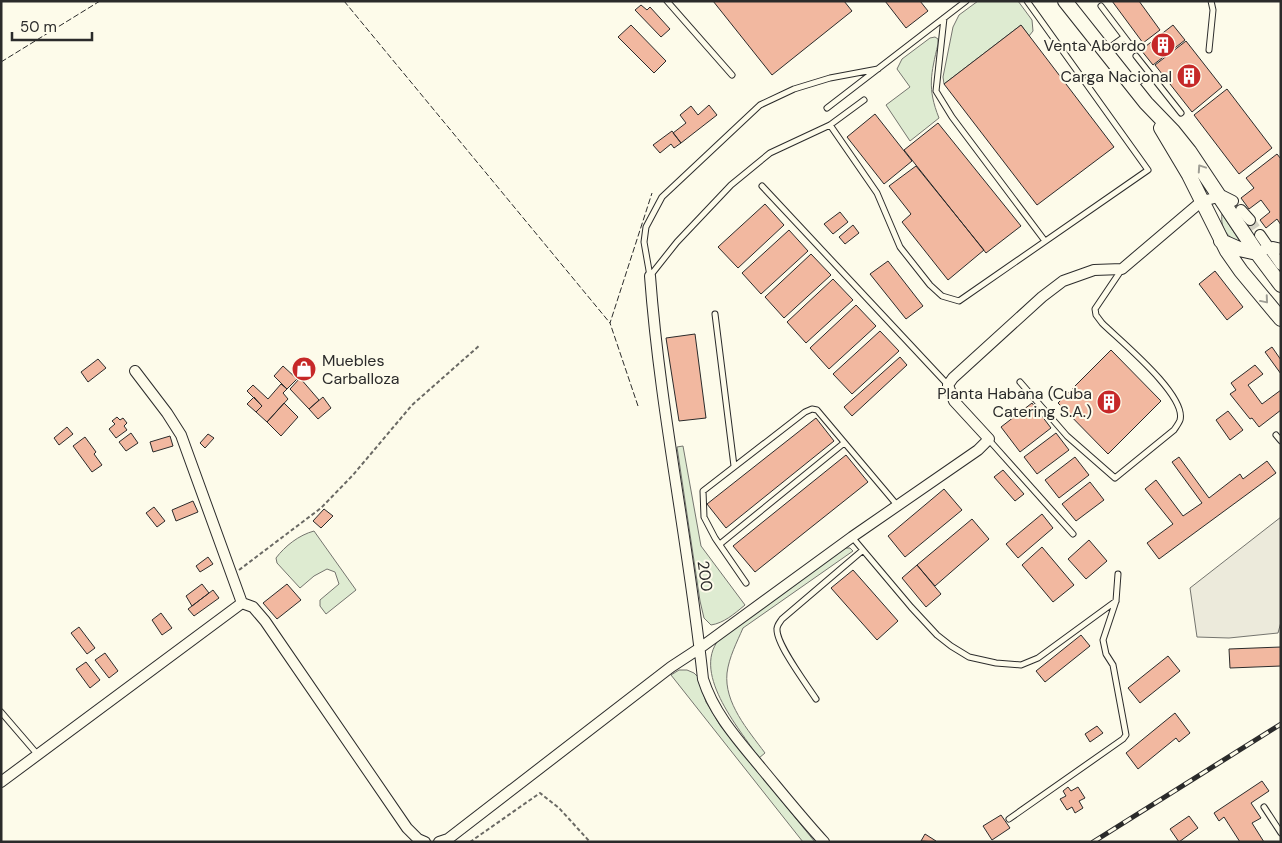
<svg xmlns="http://www.w3.org/2000/svg" width="1282" height="843" viewBox="0 0 1282 843" font-family="'DM Sans',sans-serif">
	<style>
		.green { fill: #deebd1; stroke: #74746e }
		.parking { fill: #eceadb; stroke: #74746e }
		.building { fill: #f2b8a0; stroke: #2b2b2b }
		.lines { fill: none; stroke-linecap: round; stroke-linejoin: round }
		.street-tunnel { stroke: #d3d1c4; stroke-width: 10; stroke-dasharray: 10 5; stroke-linecap: butt }
		.lane-casing { stroke: #2b2b2b; stroke-width: 7 }
		.street-casing { stroke: #2b2b2b; stroke-width: 12 }
		.secondary-casing { stroke: #2b2b2b; stroke-width: 16 }
		.path { stroke: #6a6964; stroke-width: 2; stroke-dasharray: 4 2.5; stroke-linecap: butt }
		.lane { stroke: #fdfbea; stroke-width: 5 }
		.street { stroke: #fdfbea; stroke-width: 10 }
		.secondary { stroke: #fdfbea; stroke-width: 14 }
		.rail-casing { stroke: #2b2b2b; stroke-width: 5 }
		.rail { stroke: #fdfbea; stroke-width: 3; stroke-dasharray: 9; stroke-linecap: butt }
		.fence { stroke: #2b2b2b; stroke-width: 1; stroke-dasharray: 6 2.5; stroke-linecap: butt }
		.oneway { stroke: #9e9d94 }
		.labels { text-anchor: middle; dominant-baseline: central; stroke-width: 4; stroke-linejoin: round; paint-order: stroke }
		.poi-label { font-size: 16px; fill: #2b2b2b; stroke: #fdfbea; text-anchor: end }
		.street-label { font-size: 16px; fill: #2b2b2b; stroke: #fdfbea }
	</style>
	<rect width="100%" height="100%" fill="#fdfbea"/>
	<path class="green" d="M978 1H1018L1032 20 1033 31 1029 36 1021 25 944 84 943 77 953 27 959 15Z
		M935 37 938 39V44C931 74 927 88 939 118L910 141 886 105 910 87 897 69 902 59 930 38Z
		M1222 214 1241 243C1228 238 1220 229 1222 214Z
		M683 446 701 546 745 605C734 614 724 623 711 625L704 618 700 601 677 447Z
		M314 531 356 590 326 614 320 606V600L339 584 335 572 327 569 314 576 300 588 277 563 276 558C285 546 299 535 314 531Z
		M846 548H850L853 551 743 628C737 642 729 657 727 673 724 703 748 730 765 753L759 758C739 728 688 670 722 636L832 556Z
		M679 670H687L694 673 698 677 706 702 720 725 815 842H803L671 675Z"/>
	<path class="parking" d="M1281 517V622L1278 633 1229 638 1197 637 1190 588Z"/>
	<path class="building" d="M713 1H844L852 11 772 75Z
		M885 1H920L928 11 906 28Z
		M1112 1H1139L1160 30 1143 43Z
		M641 5 647 10 650 7 670 29 661 37 635 10Z
		M631 25 666 61 654 73 618 37Z
		M1021 25 1114 147 1037 205 944 84Z
		M1173 25 1185 40 1153 65 1141 50Z
		M1186 41 1222 87 1192 112 1155 65Z
		M1227 89 1272 148 1239 174 1194 115Z
		M709 105 717 115 681 143 673 133 686 123 680 115 691 106 698 115Z
		M875 114 912 161 884 184 847 137Z
		M938 123 1021 226 986 253 904 150Z
		M672 131 681 143 674 148 671 144 660 153 653 145Z
		M1277 154 1281 159V225L1277 219 1266 228 1260 220 1270 212 1261 200 1249 209 1241 198 1254 188 1246 178Z
		M916 166 984 250 948 280 902 222 911 214 889 186Z
		M765 204 784 225 738 268 718 247Z
		M840 212 848 222 833 234 824 224Z
		M853 225 859 233 845 244 839 237Z
		M789 230 808 251 761 294 742 273Z
		M811 254 831 275 784 318 765 297Z
		M888 261 923 306 906 319 870 274Z
		M1215 271 1243 307 1227 320 1199 284Z
		M833 279 853 300 806 343 787 322Z
		M856 305 876 326 829 369 810 348Z
		M880 331 899 351 852 394 833 374Z
		M695 334 706 418 679 421 666 338Z
		M1272 347 1281 360V374L1265 352Z
		M1111 350 1161 401 1108 454 1058 403Z
		M900 357 907 365 852 416 844 407Z
		M98 359 106 368 88 382 81 372Z
		M1255 365 1263 374 1248 385 1262 404 1281 390V410L1259 427 1252 418 1250 419 1230 394 1236 390 1231 383Z
		M283 366 297 379 287 389 274 376Z
		M300 378 319 400 309 409 290 389Z
		M281 384 287 389 283 393 288 399 267 422 256 412 262 406 247 391 253 385 268 399Z
		M254 397 262 406 256 412 247 404Z
		M323 397 331 408 318 419 309 409Z
		M284 403 298 417 281 436 267 422Z
		M1032 403 1051 428 1020 452 1001 427Z
		M1228 411 1243 430 1230 440 1216 420Z
		M117 417 120 420 123 418 127 423 124 426 127 430 116 438 109 429 115 424 112 421Z
		M816 418 834 441 726 528 707 504Z
		M67 427 73 434 59 445 54 438Z
		M131 433 138 443 126 451 119 442Z
		M1056 433 1069 450 1037 474 1024 457Z
		M208 434 214 438 205 448 200 443Z
		M170 436 173 446 153 452 150 442Z
		M85 437 96 452 94 454 102 465 92 472 73 446Z
		M846 455 868 482 755 572 733 546Z
		M1075 457 1089 475 1059 498 1045 480Z
		M1179 457 1209 498 1240 474 1243 479 1267 461 1276 473 1159 559 1147 543 1173 524 1145 489 1156 480 1183 516 1202 503 1172 462Z
		M1003 470 1024 494 1015 501 994 477Z
		M1090 482 1104 500 1076 521 1062 504Z
		M944 489 962 510 905 557 888 536Z
		M193 501 198 512 176 521 172 510Z
		M154 507 165 521 157 527 146 513Z
		M324 509 333 516 321 528 313 521Z
		M1042 514 1053 528 1018 558 1006 544Z
		M972 519 989 539 935 586 917 565Z
		M1089 540 1107 561 1086 579 1068 559Z
		M1042 547 1074 585 1053 602 1022 565Z
		M208 557 213 564 200 572 196 566Z
		M917 565 941 594 926 607 902 578Z
		M853 570 898 621 877 640 831 588Z
		M202 584 209 593 192 606 186 596Z
		M287 584 301 600 277 619 263 603Z
		M213 590 219 598 194 616 188 609Z
		M161 613 172 628 162 635 152 620Z
		M79 627 95 648 87 654 71 633Z
		M1081 635 1090 646 1045 682 1036 671Z
		M1281 647V666L1230 668 1229 649Z
		M105 653 118 671 109 678 95 660Z
		M1168 656 1180 671 1140 703 1128 688Z
		M86 662 100 680 90 688 76 669Z
		M1175 713 1190 733 1179 742 1176 738 1138 769 1126 753Z
		M1097 726 1103 733 1090 742 1085 734Z
		M1262 781 1269 791 1251 803 1261 818 1252 823 1264 842H1240L1224 817 1219 821 1214 813Z
		M1068 787 1071 791 1078 787 1085 798 1079 801 1083 808 1075 813 1072 807 1067 810 1060 799 1066 796 1063 791Z
		M1001 815 1010 828 992 840 983 826Z
		M1189 816 1198 828 1179 842 1170 829Z
		M925 834 936 841V842L921 841Z"/>
	<g class="lines">
		<path class="street-tunnel" d="M1250 220 1260 235"/>
		<defs>
			<path id="lane" d="M667 1 732 75
				M1101 6 1132 47
				M944 18 936 91 952 117 1045 241
				M1106 50 1124 37
				M1209 50 1213 10 1211 1
				M1136 56 1181 113
				M1134 85 1150 74
				M827 108 966 1
				M830 125 877 193 900 247 930 285 942 296 959 301 1148 170 1027 1
				M762 186 948 385
				M650 276 644 242 646 227 662 197 760 105 794 89 830 78 878 69
				M650 276 677 242 731 185 770 153 830 125 864 100
				M715 314 734 466
				M1020 382 1067 436 1115 478 1174 430C1176 427 1179 423 1180 420 1187 395 1119 340 1102 323L1096 315 1095 309 1122 269
				M1276 435 1281 441
				M989 440 1073 534
				M852 537 911 607 937 635 951 646 969 657 996 663 1021 665 1038 658 1116 601
				M720 544 844 443
				M746 583 715 538 704 517 703 491 805 412 812 409 817 410 897 505
				M816 699C807 685 776 644 777 629 777 625 780 622 782 619L863 550
				M1 712 38 755
				M1264 807 1281 833
				M1009 819 1123 739 1126 735 1113 665 1106 654 1103 640 1116 601 1118 574"/>
			<path id="street" d="M1241 210 1250 220
				M1260 235 1281 265
				M1263 250 1273 247 1281 249
				M650 276C660 411 689 544 703 679 714 714 739 741 762 769 782 793 802 818 824 842
				M135 371 167 413 181 435 242 603 253 607 265 621 407 828 418 839 425 842
				M1 782 242 603
				M439 842 448 839 671 667 700 648 852 537 978 450 989 439 954 401 948 385 953 378 1042 297 1063 281 1094 270 1122 269 1202 201 1223 196 1233 201"/>
			<path id="secondary" d="M1065 1 1146 103 1173 131 1189 151 1257 253 1281 285
				M1161 128 1189 175 1227 251 1241 271 1281 319
				M1221 241 1239 249 1257 253"/>
		</defs>
		<use href="#lane" class="lane-casing"/>
		<use href="#street" class="street-casing"/>
		<use href="#secondary" class="secondary-casing"/>
		<path class="path" d="M239 570 321 508 353 475 412 405 480 345
			M470 842 540 793 559 808 590 842"/>
		<use href="#lane" class="lane"/>
		<use href="#street" class="street"/>
		<use href="#secondary" class="secondary"/>
		<defs>
			<path id="rail" d="M1093 842 1281 724"/>
		</defs>
		<use href="#rail" class="rail-casing"/>
		<use href="#rail" class="rail"/>
		<path class="fence" d="M344 1 610 323
			M1 62 100 1
			M638 406 610 323 652 193"/>
	</g>
	<defs><path id="oneway-chevron" d="M-2-3.5L2.5 0L-2 3.5" fill="none" stroke-width="1.6" stroke-linecap="round" stroke-linejoin="round" transform="scale(1.25)"/></defs>
	<g class="oneway">
		<use href="#oneway-chevron" transform="translate(1201 168) rotate(-124)"/>
		<use href="#oneway-chevron" transform="translate(1265 300) rotate(50)"/>
	</g>
	<defs>
		<symbol id="building-disc" viewBox="-11 -11 22 22"><circle r="9.5" fill="#c62828" stroke="#fdfbea"/><path d="M-4-6H4V6H1V3H-1V6H-4ZM-2.5-4.3h1.7v1.8h-1.7ZM.8-4.3h1.7v1.8H.8ZM-2.5-1h1.7V.8h-1.7ZM.8-1h1.7V.8H.8Z" fill="#fff"/></symbol>
		<symbol id="shop-disc" viewBox="-11 -11 22 22"><circle r="9.5" fill="#c62828" stroke="#fdfbea"/><path d="M-5-2.5h2.3a2.7 3.5 0 0 1 5.4 0H5L5.5 6h-11ZM-1.5-2.5h3a1.5 2.3 0 0 0-3 0Z" fill="#fff"/></symbol>
	</defs>
	<g fill-rule="evenodd">
		<use href="#building-disc" x="1149" y="31" width="28" height="28"/>
		<use href="#building-disc" x="1175" y="62" width="28" height="28"/>
		<use href="#shop-disc" x="290" y="355" width="28" height="28"/>
		<use href="#building-disc" x="1095" y="388" width="28" height="28"/>
	</g>
	<g class="labels">
		<g class="poi-label">
			<text x="1146" y="45">Venta Abordo</text>
			<text x="1172" y="76">Carga Nacional</text>
			<text x="322" y="360" text-anchor="start">Muebles<tspan x="322" dy="18">Carballoza</tspan></text>
			<text x="1092" y="393">Planta Habana (Cuba<tspan x="1092" dy="18">Catering S.A.)</tspan></text>
		</g>
		<g class="street-label">
			<text transform="translate(705 576) rotate(82)">200</text>
		</g>
	</g>
	<rect width="1282" height="843" fill="none" stroke="#2b2b2b" stroke-width="5"/>
	<path d="M12 32v8h80v-8" fill="none" stroke="#2b2b2b" stroke-width="2.5"/>
	<text x="20" y="32" font-size="15" fill="#2b2b2b" stroke="#fdfbea" stroke-width="4" paint-order="stroke">50 m</text>
</svg>
